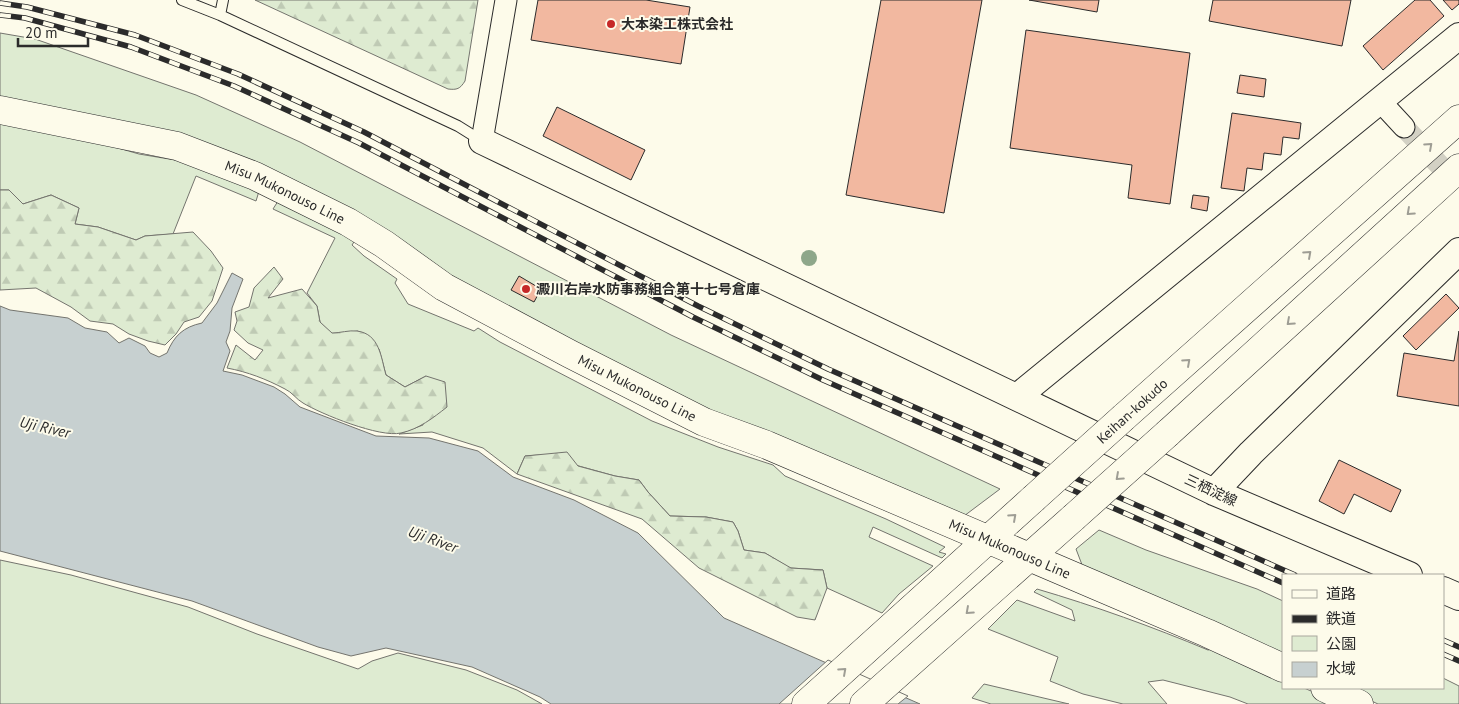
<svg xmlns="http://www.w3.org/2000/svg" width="1459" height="704" viewBox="0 0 1459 704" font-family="'PT Sans','Noto Sans JP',sans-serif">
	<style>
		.green { fill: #deebd1; stroke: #74746e }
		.forest { fill: url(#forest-firs); stroke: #74746e }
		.water { fill: #c7d0d0; stroke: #74746e }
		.pier { fill: #fdfbea; stroke: #74746e }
		.building { fill: #f2b8a0; stroke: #2b2b2b }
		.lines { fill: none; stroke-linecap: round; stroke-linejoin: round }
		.minor-tunnel { stroke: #d3d1c4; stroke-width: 21; stroke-dasharray: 21 11; stroke-linecap: butt }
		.service-casing { stroke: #2b2b2b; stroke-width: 12 }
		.minor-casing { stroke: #2b2b2b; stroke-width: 23 }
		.tertiary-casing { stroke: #2b2b2b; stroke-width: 28 }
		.secondary-casing { stroke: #2b2b2b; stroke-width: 29 }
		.trunk-casing { stroke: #2b2b2b; stroke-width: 29 }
		.service { stroke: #fdfbea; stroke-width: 10 }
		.minor { stroke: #fdfbea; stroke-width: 21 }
		.tertiary { stroke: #fdfbea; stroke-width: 26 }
		.secondary { stroke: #fdfbea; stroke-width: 28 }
		.trunk { stroke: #fdfbea; stroke-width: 28 }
		.rail-casing { stroke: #2b2b2b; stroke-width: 5.5 }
		.rail { stroke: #fdfbea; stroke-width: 4; stroke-dasharray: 11; stroke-linecap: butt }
		.trunk-bridge-casing { stroke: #2b2b2b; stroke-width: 29; stroke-linecap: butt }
		.trunk-bridge { stroke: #fdfbea; stroke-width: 28 }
		.tree { fill: #8ea78a }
		.oneway { stroke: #9e9d94 }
		.poi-dot { fill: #c62828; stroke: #fdfbea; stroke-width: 2 }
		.labels { text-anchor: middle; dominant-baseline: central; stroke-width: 4; stroke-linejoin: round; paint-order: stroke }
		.poi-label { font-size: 14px; font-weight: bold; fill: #2b2b2b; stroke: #fdfbea; text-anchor: start }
		.street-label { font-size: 14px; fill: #2b2b2b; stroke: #fdfbea }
		.water-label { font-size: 15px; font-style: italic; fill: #2b2b2b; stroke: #fdfbea }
	</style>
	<defs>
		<pattern id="forest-firs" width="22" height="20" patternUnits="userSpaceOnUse" patternTransform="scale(1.25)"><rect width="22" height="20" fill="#deebd1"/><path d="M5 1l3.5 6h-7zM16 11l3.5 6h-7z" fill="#bfcab4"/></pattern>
	</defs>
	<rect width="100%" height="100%" fill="#fdfbea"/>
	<path class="green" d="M0 33 35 39 196 95 300 142 671 335 1000 489 964 516 687 401 438 270 384 232 0 97Z
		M0 122 59 131 139 154 181 161 260 188 256 201 196 176 173 234 145 236 136 240 98 227 75 224 79 208 51 195 23 204 9 190H0Z
		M280 198 356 239 352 245 364 256 397 279 395 283 408 304 474 331 478 328 500 342 652 421 718 447 773 465 785 476 886 519 945 547 939 552 946 554 942 558 873 527 869 537 933 566 899 594 882 613 827 588 823 570 790 568 765 553 744 550 738 531 733 522 706 517 670 516 648 492 639 480 615 476 539 455 525 456 517 474 483 448 432 432 399 434 423 425 426 376 405 387 386 375 379 349 358 331 332 334 320 322 317 306 307 293 335 238 273 209Z
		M1099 530 1146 550 1257 589 1283 601V660L1084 570 1076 549Z
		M0 560 71 575 188 607 257 634 358 669 372 661 398 653 466 670 517 690 542 704H0Z
		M1037 589C1095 606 1153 627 1208 650L1212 649 1283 678V688H1304L1341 704H1248L1230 697 1163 680 1148 682 1167 704H1123L1083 694 1050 681 1058 657 988 629 1017 600 1075 621 1072 610 1034 592Z
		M1443 678 1459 686V704H1378L1343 688H1443Z
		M984 684 1069 704H991L972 698Z"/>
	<path class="forest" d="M255 0H478L465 81C460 89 457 90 448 89Z
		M0 190H9L23 204 51 195 79 208 75 224 98 227 136 240 145 236 193 232 211 251 223 268 212 301 199 317 184 322 176 334 165 345 148 341 129 334 113 324 90 321 71 307 36 288 0 290Z
		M274 267 283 279 268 298 302 289 317 306 320 322 332 333C340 333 349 330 357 331 380 334 381 358 386 375L405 387 426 376 445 382 447 407C433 418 419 429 401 433 380 438 321 414 303 403 296 399 292 392 285 389 266 379 248 372 227 368L236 345 255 360 263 350 248 343 234 330 237 321 235 312 249 307 254 288Z
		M567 452 578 466 615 476 639 480 648 492 670 516 706 517 733 522 738 531 744 550 765 553 791 568 823 570 827 588 815 620 797 617 699 568 642 519 517 474 525 456Z"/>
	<path class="water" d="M232 273 243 279 232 308 230 331 226 342 230 351 223 371 242 375 274 387 285 394 300 407 376 436 429 438 478 451 513 477 574 500 638 533 724 618 920 704H551L540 697 472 667 386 648 351 656 318 647 192 601 0 551V306L10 310 68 318 85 328 107 332 119 343 129 338 145 346 150 353 159 357 167 353C174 336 183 327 202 323L217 303Z"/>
	<path class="pier" d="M828 660 908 696 898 704H779Z"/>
	<path class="building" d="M538 0H646L690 7 681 64 531 40Z
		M881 0H982L944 213 846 195Z
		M1029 0H1099L1097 12Z
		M1213 0H1351L1342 46 1209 21Z
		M1415 0H1430L1444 16 1383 70 1363 46Z
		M1443 0H1459V4L1452 10Z
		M1026 30 1190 53 1170 204 1128 198 1132 165 1010 148Z
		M1240 75 1266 79 1264 97 1237 93Z
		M557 107 645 150 631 180 543 136Z
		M1232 113 1301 123 1299 139 1283 137 1281 155 1264 153 1262 170 1247 168 1244 191 1221 188Z
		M1193 195 1209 197 1207 211 1191 208Z
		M519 276 541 289 534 302 511 290Z
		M1446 294 1459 308 1416 350 1403 336Z
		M1459 331V406L1397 396 1404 353 1454 361Z
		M1339 460 1401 490 1391 512 1354 494 1344 514 1319 501Z"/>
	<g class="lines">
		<path class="minor-tunnel" d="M1404 127 1459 186"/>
		<defs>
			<path id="service" d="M182 0 220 15 458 126 482 141
				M220 15 223 0"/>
			<path id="minor" d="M1380 101 1404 127
				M482 141 506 0"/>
			<path id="tertiary" d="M482 141 1214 492 1409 575
				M1017 397 1459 36
				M1214 492 1251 453 1459 251
				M1443 590 1459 597"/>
			<g id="secondary">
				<path id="s1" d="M0 110 177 146 255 176 348 222 384 244 444 287 570 354 704 422 767 445 1207 633 1283 668"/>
				<path d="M1325 688 1359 704"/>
			</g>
			<path id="trunk" d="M1124 417 1459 119
				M1168 433 1459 168
				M806 704 1033 499
				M864 704 1073 518"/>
		</defs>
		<use href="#service" class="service-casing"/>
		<use href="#minor" class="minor-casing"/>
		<use href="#tertiary" class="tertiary-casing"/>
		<use href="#secondary" class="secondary-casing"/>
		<use href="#trunk" class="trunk-casing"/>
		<use href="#service" class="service"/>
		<use href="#minor" class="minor"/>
		<use href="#tertiary" class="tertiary"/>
		<use href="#secondary" class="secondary"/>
		<use href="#trunk" class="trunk"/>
		<defs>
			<path id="rail" d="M0 3 27 7 135 35 238 74 364 132 698 306 828 369 1295 575
				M0 15 25 18 131 47 234 86 359 143 693 317 823 380 1283 583
				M1443 640 1459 647
				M1443 654 1459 661"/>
		</defs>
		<use href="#rail" class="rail-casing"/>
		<use href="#rail" class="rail"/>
		<defs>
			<path id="trunk-bridge" d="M1033 499 1124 417
				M1073 518 1168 433"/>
		</defs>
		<use href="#trunk-bridge" class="trunk-bridge-casing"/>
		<use href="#trunk-bridge" class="trunk-bridge"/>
	</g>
	<circle class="tree" cx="809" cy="258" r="8"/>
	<defs><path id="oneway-chevron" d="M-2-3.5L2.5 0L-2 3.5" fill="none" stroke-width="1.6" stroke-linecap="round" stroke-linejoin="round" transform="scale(1.25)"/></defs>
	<g class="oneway">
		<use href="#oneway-chevron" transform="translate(1429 146) rotate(-42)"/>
		<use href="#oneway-chevron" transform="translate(1410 212) rotate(138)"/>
		<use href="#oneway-chevron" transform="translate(1308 254) rotate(-42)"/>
		<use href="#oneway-chevron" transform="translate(1290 322) rotate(138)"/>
		<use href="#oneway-chevron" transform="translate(1187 362) rotate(-42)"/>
		<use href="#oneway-chevron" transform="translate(1119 477) rotate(138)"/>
		<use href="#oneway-chevron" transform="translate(1013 517) rotate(-42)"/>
		<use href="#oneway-chevron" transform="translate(969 611) rotate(138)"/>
		<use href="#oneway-chevron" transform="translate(843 671) rotate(-42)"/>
	</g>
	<g class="poi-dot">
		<circle cx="611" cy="24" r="5"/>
		<circle cx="526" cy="289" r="5"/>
	</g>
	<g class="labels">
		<g class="poi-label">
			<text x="621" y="24">大本染工株式会社</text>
			<text x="536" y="289">澱川右岸水防事務組合第十七号倉庫</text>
		</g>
		<g class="street-label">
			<text stroke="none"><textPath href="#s1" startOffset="298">Misu Mukonouso Line</textPath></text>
			<text stroke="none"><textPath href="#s1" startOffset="702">Misu Mukonouso Line</textPath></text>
			<text transform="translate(1132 411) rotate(-42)">Keihan-kokudo</text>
			<text transform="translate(1211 490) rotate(25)">三栖淀線</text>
			<text stroke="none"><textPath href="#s1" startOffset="1108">Misu Mukonouso Line</textPath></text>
		</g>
		<g class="water-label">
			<text transform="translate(45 427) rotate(13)">Uji River</text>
			<text transform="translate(433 539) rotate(20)">Uji River</text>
		</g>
	</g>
	<rect x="1282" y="574" width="162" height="115" fill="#fdfbea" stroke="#a9a89e"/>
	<rect x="1292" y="590" width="25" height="8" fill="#fdfbea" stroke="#a9a89e"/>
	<text x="1326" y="599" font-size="15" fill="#2b2b2b">道路</text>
	<rect x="1292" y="615" width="25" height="8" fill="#2b2b2b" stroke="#a9a89e"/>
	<text x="1326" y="624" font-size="15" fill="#2b2b2b">鉄道</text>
	<rect x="1292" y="636" width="25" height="15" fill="#deebd1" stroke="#a9a89e"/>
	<text x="1326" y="649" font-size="15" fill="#2b2b2b">公園</text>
	<rect x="1292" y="662" width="25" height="15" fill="#c7d0d0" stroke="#a9a89e"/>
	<text x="1326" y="674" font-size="15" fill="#2b2b2b">水域</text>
	<path d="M18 38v8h70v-8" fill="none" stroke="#2b2b2b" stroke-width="2.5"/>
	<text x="25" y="38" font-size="15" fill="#2b2b2b" stroke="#fdfbea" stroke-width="4" paint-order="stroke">20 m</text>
</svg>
